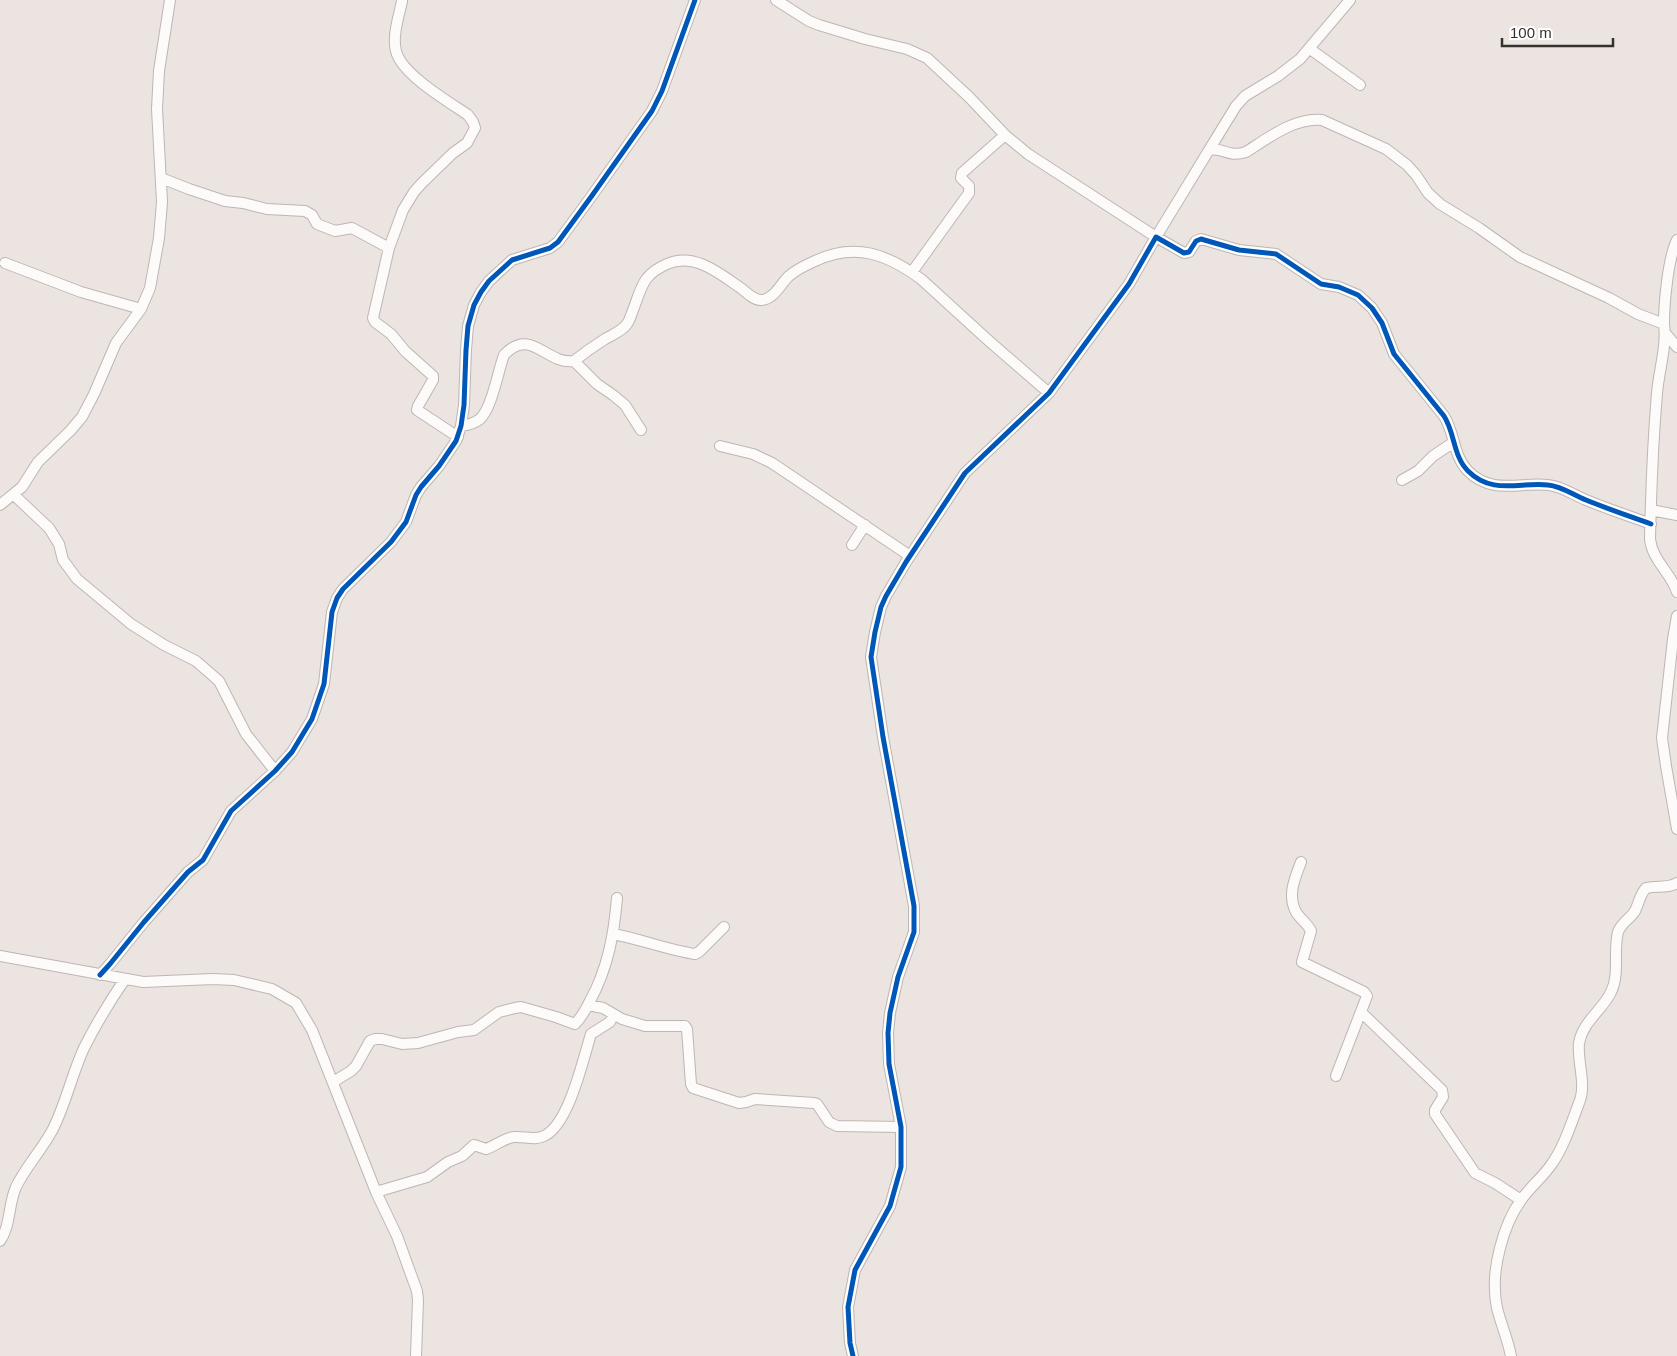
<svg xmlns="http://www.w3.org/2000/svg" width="1677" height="1356" viewBox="0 0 1677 1356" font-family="Helvetica,sans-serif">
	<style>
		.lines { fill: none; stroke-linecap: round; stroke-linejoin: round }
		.minor-casing { stroke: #bcb7b4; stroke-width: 12 }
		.minor { stroke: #fcfbfa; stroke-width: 10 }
		.cycleway-casing { stroke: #fff; stroke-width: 8 }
		.cycleway { stroke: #0057b8; stroke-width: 5 }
	</style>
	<rect width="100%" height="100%" fill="#ebe4e0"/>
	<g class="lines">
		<defs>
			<path id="minor" d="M776 0 809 21 819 25 865 39 907 49 927 58 969 97 1005 135 1028 154 1156 237 1209 150C1224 147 1227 158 1246 152 1268 138 1295 117 1322 120L1386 149 1407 165 1416 175 1428 193 1440 204 1479 228 1520 257 1609 298 1638 314 1664 324C1667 346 1659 370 1657 393 1653 441 1651 491 1650 539 1652 560 1671 573 1677 592
				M402 1C399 16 392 36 396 51 401 74 449 102 468 115L473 122 475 128 467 143 453 153 422 183 414 192 403 210 389 248 373 318 375 322 391 334 405 351 433 376V380L418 406 417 410 458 437
				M1310 49 1360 85
				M1209 150 1236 106 1245 96 1278 76 1300 59 1350 0
				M161 178 189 189 225 201 243 203 267 209 305 211 312 215 317 224 335 231 352 228 389 248
				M5 263 81 292 141 309
				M912 272 969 193V186L961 178 962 173 1005 135
				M1664 324C1664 303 1668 258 1677 240
				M1666 334 1677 347
				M574 361 597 384 613 395 625 405 641 430
				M461 426C468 425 475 423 480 419 492 408 498 371 504 355 531 326 546 365 574 361 584 353 594 346 605 339 612 335 622 331 627 324 630 320 631 315 633 310 642 287 642 275 667 264 695 252 720 274 742 289 747 293 754 300 761 300 774 300 781 283 789 276 797 269 806 265 815 261 855 242 887 254 921 279L989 341 1049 393
				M720 446 753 454 772 463 910 556
				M1402 480 1418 471 1433 456 1454 442
				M14 495 49 528 59 544 63 560 77 579 131 624 164 645 196 661 219 681 246 734 275 771
				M0 505 22 487 38 462 70 431 82 417 94 394 116 343 141 309 150 288 159 238 162 202 157 109 159 71 170 0
				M1651 510 1677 515
				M852 545 865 525
				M1677 616 1673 639 1662 738 1666 766 1677 829
				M1301 862C1295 878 1287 895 1296 912 1300 919 1308 924 1311 931L1302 962 1364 992 1367 996 1336 1076
				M613 934C641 939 667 950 695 954L699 952 724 927
				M0 956 143 982 213 979 234 980 272 989 296 1003 312 1030 376 1192 397 1236 417 1291 418 1300 416 1356
				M100 975 110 964 144 922 188 872 203 860 231 811 275 771 292 752 312 719 324 684 332 612 337 598 343 589 391 542 406 522 416 495 421 487 439 466 456 441 461 426 464 405 466 350 468 326 474 305 481 292 489 281 512 260 550 248 558 242 591 197 652 111 662 91 695 0
				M588 1005 603 1008 622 1019 645 1026H685L687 1029 691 1084 693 1088 739 1103 746 1102 755 1099 814 1103 817 1104 829 1122 837 1126 901 1127
				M1361 1012 1442 1090 1443 1097 1435 1110V1114L1475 1173 1495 1183 1521 1200
				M333 1082 351 1071 356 1066 370 1041 375 1039H382L402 1044 418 1043 458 1032 474 1030 499 1012 515 1008 521 1007 556 1017 575 1024C582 1017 586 1009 590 1001 608 968 614 934 617 898
				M376 1192 427 1177 448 1162 462 1156 474 1145 486 1149C495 1146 504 1138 514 1137 524 1136 534 1141 544 1136 569 1125 583 1059 591 1034L610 1022 613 1015
				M0 1241C11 1225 8 1205 16 1187 26 1166 42 1150 53 1129 66 1103 72 1074 84 1048 96 1024 110 1001 125 979
				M853 1356 850 1343 848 1307 855 1270 890 1206 901 1167V1127L889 1064 888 1033 890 1013 898 977 914 932V906L883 737 871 657 875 632 881 607 886 596 906 562 965 473 1049 393 1129 284 1156 237 1184 253 1189 252 1196 241 1201 239 1239 250 1276 254 1321 284 1339 287 1358 295 1372 308 1382 323 1394 354 1444 416C1455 433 1453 456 1468 471 1492 495 1519 482 1548 485 1561 486 1574 495 1586 500 1608 509 1629 516 1651 524
				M1511 1356C1508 1340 1501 1324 1497 1308 1493 1289 1495 1267 1500 1248 1504 1232 1511 1214 1521 1200 1530 1187 1542 1178 1551 1165 1564 1147 1571 1124 1579 1103 1587 1084 1577 1063 1579 1043 1583 1021 1602 1011 1611 992 1620 974 1613 951 1618 932 1621 923 1630 919 1635 911 1639 903 1640 894 1646 888 1657 885 1668 889 1677 883"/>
		</defs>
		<use href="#minor" class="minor-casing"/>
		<use href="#minor" class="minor"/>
		<defs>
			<path id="cycleway" d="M100 975 110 964 144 922 188 872 203 860 231 811 275 771 292 752 312 719 324 684 332 612 337 598 343 589 391 542 406 522 416 495 421 487 439 466 456 441 461 426 464 405 466 350 468 326 474 305 481 292 489 281 512 260 550 248 558 242 591 197 652 111 662 91 695 0
				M853 1356 850 1343 848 1307 855 1270 890 1206 901 1167V1127L889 1064 888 1033 890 1013 898 977 914 932V906L883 737 871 657 875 632 881 607 886 596 906 562 965 473 1049 393 1129 284 1156 237 1184 253 1189 252 1196 241 1201 239 1239 250 1276 254 1321 284 1339 287 1358 295 1372 308 1382 323 1394 354 1444 416C1455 433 1453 456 1468 471 1492 495 1519 482 1548 485 1561 486 1574 495 1586 500 1608 509 1629 516 1651 524"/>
		</defs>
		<use href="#cycleway" class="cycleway-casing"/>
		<use href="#cycleway" class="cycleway"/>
	</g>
	<path d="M1502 38v8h111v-8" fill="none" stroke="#35312e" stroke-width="2.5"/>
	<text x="1510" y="38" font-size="15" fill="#35312e" stroke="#ffffff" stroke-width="4" paint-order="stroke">100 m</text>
</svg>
